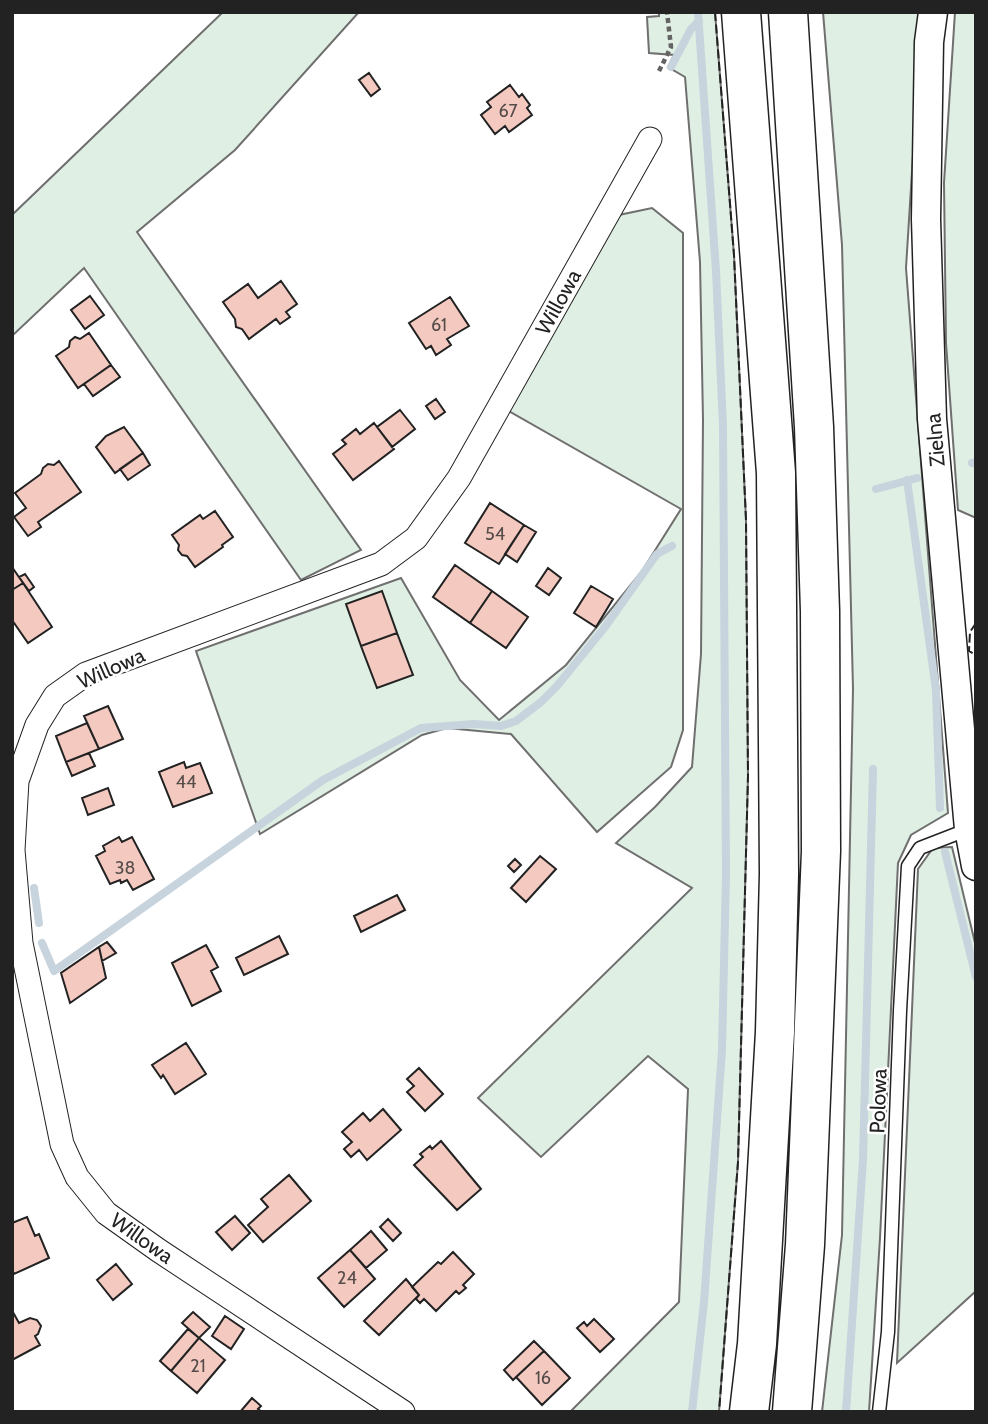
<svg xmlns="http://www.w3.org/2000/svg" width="988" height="1424" viewBox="0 0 988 1424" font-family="Cabin,sans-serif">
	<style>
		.green { fill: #e0efe3; stroke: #6f6f6f; stroke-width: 2 }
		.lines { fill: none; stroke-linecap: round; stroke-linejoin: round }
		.stream { stroke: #c7d3dd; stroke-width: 8 }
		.building { fill: #f3c9c0; stroke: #222; stroke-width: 2 }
		.service-casing { stroke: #222; stroke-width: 15 }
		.minor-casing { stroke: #222; stroke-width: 25 }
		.tertiary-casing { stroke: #222; stroke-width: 31 }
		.trunk-casing { stroke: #222; stroke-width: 41 }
		.path { stroke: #646464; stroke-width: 4.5; stroke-dasharray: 5 3.5; stroke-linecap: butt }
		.service { stroke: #fff; stroke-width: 12 }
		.minor { stroke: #fff; stroke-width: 23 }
		.tertiary { stroke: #fff; stroke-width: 28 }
		.trunk { stroke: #fff; stroke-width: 38 }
		.fence { stroke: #222; stroke-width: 2; stroke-dasharray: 9 3.5; stroke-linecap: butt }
		.labels { text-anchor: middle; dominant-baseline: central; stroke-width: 5; stroke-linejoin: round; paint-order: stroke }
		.number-label { font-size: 18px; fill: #564c4a }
		.street-label { font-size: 21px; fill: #222; stroke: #fff }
	</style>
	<rect width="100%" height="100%" fill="#fff"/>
	<path class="green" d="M223 12H359L235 150 137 232 361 550 301 580 84 268 12 336V215Z
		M659 12H715L734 255 746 520 748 776 738 1162 719 1412H570L679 1302 688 1089 648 1056 541 1157 478 1098 692 888 616 843 655 807 692 767 701 654 703 420 700 262 685 77 668 67 674 55 649 53 647 17 659 16Z
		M823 12H922L906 268 948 813 911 835 898 863 880 1238 869 1412H822L842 1235 853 689 842 245Z
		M955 12H976V518L958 510 946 343 944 183Z
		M652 208 683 233V730L671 767 597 832 511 734 447 728 422 735 260 834 196 651 401 578 460 680 499 720 566 665 642 571 681 509 507 410 619 215Z
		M952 847 976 947V1291L897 1363 918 869 933 848Z"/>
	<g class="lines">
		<path class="stream" d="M671 67 691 29 699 21
			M972 463 976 462
			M907 480 936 690 940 808
			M876 489 917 478
			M945 852 976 977
			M34 888 39 923
			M42 943 54 971 323 780 421 728 474 724 501 726 516 721 541 702 557 686 605 627 657 554 672 546
			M692 1412 704 1302 722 1050 726 875 723 426 716 271 698 12
			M846 1412 863 1160 873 769"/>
	</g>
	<path class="building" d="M369 73 380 89 371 96 359 80Z
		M510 85 519 97 522 94 530 105 527 108 532 115 509 132 505 126 495 134 481 115 491 107 487 102Z
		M281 281 297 304 286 312 290 317 280 324 276 319 249 339 242 329 236 327 235 319 223 302 248 284 258 298Z
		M90 296 104 315 85 329 71 310Z
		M450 297 469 326 447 339 451 345 436 355 431 346 426 349 409 323Z
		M89 333 111 365 78 388 56 356 69 347 70 341 75 337 80 339Z
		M111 365 120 377 93 396 84 384Z
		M436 399 445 412 435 419 426 406Z
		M400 410 415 429 392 447 377 427Z
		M374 423 394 449 353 480 333 454 346 444 342 440 356 429 360 434Z
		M124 427 143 453 115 473 96 447 106 436Z
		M143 453 150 465 128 480 120 469Z
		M59 461 81 492 38 522 41 527 28 536 14 517 26 508 15 493 41 474 43 468 48 464 54 465Z
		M490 503 524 525 499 564 465 543Z
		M215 511 233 537 222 545 223 547 195 567 187 556 182 555 178 550 179 545 172 535 200 515 203 519Z
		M524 525 536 532 517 562 505 554Z
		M455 565 492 591 470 623 433 597Z
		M12 567 23 583 12 590Z
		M548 568 561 578 549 595 536 586Z
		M25 574 34 587 29 591 19 577Z
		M23 583 52 627 28 643 12 620V590Z
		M591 586 613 599 596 627 574 613Z
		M382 591 397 633 361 646 346 604Z
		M492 591 528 617 506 648 470 623Z
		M397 633 413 675 377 688 361 646Z
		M108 706 123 739 99 749 84 716Z
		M87 723 99 749 66 762 56 736Z
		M89 753 95 766 72 776 66 762Z
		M184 762 186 768 200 763 212 793 173 807 159 772Z
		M108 788 114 805 88 815 82 798Z
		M119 837 122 842 132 837 154 879 133 890 127 880 121 883 120 880 110 884 96 856 105 851 103 846Z
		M540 856 556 869 526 902 511 888Z
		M515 859 521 865 514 872 508 866Z
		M397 895 405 910 361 932 354 916Z
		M279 936 288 954 244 975 236 958Z
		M107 942 116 953 102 961 99 947Z
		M206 945 218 967 211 971 221 991 192 1006 172 963Z
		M99 947 106 978 70 1003 61 973Z
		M186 1043 206 1074 175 1094 163 1075 161 1078 152 1065Z
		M419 1068 443 1094 425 1111 407 1092 414 1086 407 1079Z
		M383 1109 401 1130 367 1160 359 1150 351 1157 344 1149 352 1142 342 1132 363 1113 370 1121Z
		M441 1141 481 1189 457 1210 414 1165 423 1157 420 1154 430 1146 432 1149Z
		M289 1175 311 1201 263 1242 248 1225 268 1207 261 1199Z
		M235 1216 250 1233 232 1250 216 1232Z
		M27 1217 35 1236 39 1234 49 1258 14 1274 12 1269V1223Z
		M388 1219 401 1233 393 1241 380 1227Z
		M371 1231 387 1250 366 1268 350 1250Z
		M350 1250 375 1279 344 1307 318 1278Z
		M453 1252 474 1274 463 1285 466 1288 459 1294 456 1291 436 1311 424 1299 420 1303 416 1299 419 1295 412 1287 438 1262 441 1264Z
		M116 1264 132 1284 113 1300 97 1280Z
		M406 1279 419 1295 379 1335 364 1321Z
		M193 1312 210 1327 199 1338 182 1323Z
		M14 1314 19 1323 30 1318 37 1320 41 1326 38 1334 35 1336 40 1345 12 1360V1316Z
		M225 1316 244 1329 231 1349 212 1336Z
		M594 1319 614 1339 600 1352 577 1328 584 1322 587 1326Z
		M188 1329 199 1338 171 1371 160 1361Z
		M199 1338 225 1360 197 1393 171 1371Z
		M534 1341 544 1351 513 1380 504 1370Z
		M544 1351 570 1378 542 1405 516 1377Z
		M252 1398 261 1406 258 1409 262 1412H240Z"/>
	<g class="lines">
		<defs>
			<path id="service" d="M879 1412 888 1332 900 1011 908 866 920 848 969 829"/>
			<path id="minor" d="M403 1412 158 1250 106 1213 77 1177 62 1144 21 943 13 850 17 781 37 725 55 696 86 674 381 564 416 538 459 478 650 139"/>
			<path id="tertiary" d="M933 12 929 42 926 219 932 419 969 829 976 866"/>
			<path id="trunk" d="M741 12 776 473 779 874 775 1032 757 1344 749 1412
				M788 12 814 427 820 611 821 851 805 1245 792 1412"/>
		</defs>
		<use href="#service" class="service-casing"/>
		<use href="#minor" class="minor-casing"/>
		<use href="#tertiary" class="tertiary-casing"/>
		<use href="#trunk" class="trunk-casing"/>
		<path class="path" d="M659 71 671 47 667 12"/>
		<use href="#service" class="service"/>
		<use href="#minor" class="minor"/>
		<use href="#tertiary" class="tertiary"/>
		<use href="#trunk" class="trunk"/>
		<path class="fence" d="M715 12 734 255 746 520 748 776 738 1162 719 1412
			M976 623 970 632 969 651 976 655"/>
	</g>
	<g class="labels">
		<g class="number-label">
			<text x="508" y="111">67</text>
			<text x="439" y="325">61</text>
			<text x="495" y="534">54</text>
			<text x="186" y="782">44</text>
			<text x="125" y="868">38</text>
			<text x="347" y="1278">24</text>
			<text x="198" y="1366">21</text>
			<text x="543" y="1378">16</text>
		</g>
		<g class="street-label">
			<text transform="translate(558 302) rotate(-61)">Willowa</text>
			<text transform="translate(935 440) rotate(-95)">Zielna</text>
			<text transform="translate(111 668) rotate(-24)">Willowa</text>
			<text transform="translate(878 1101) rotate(-88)">Polowa</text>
			<text transform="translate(142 1238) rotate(35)">Willowa</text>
		</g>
	</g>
	<rect width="988" height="1424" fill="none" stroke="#222222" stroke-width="28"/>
</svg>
